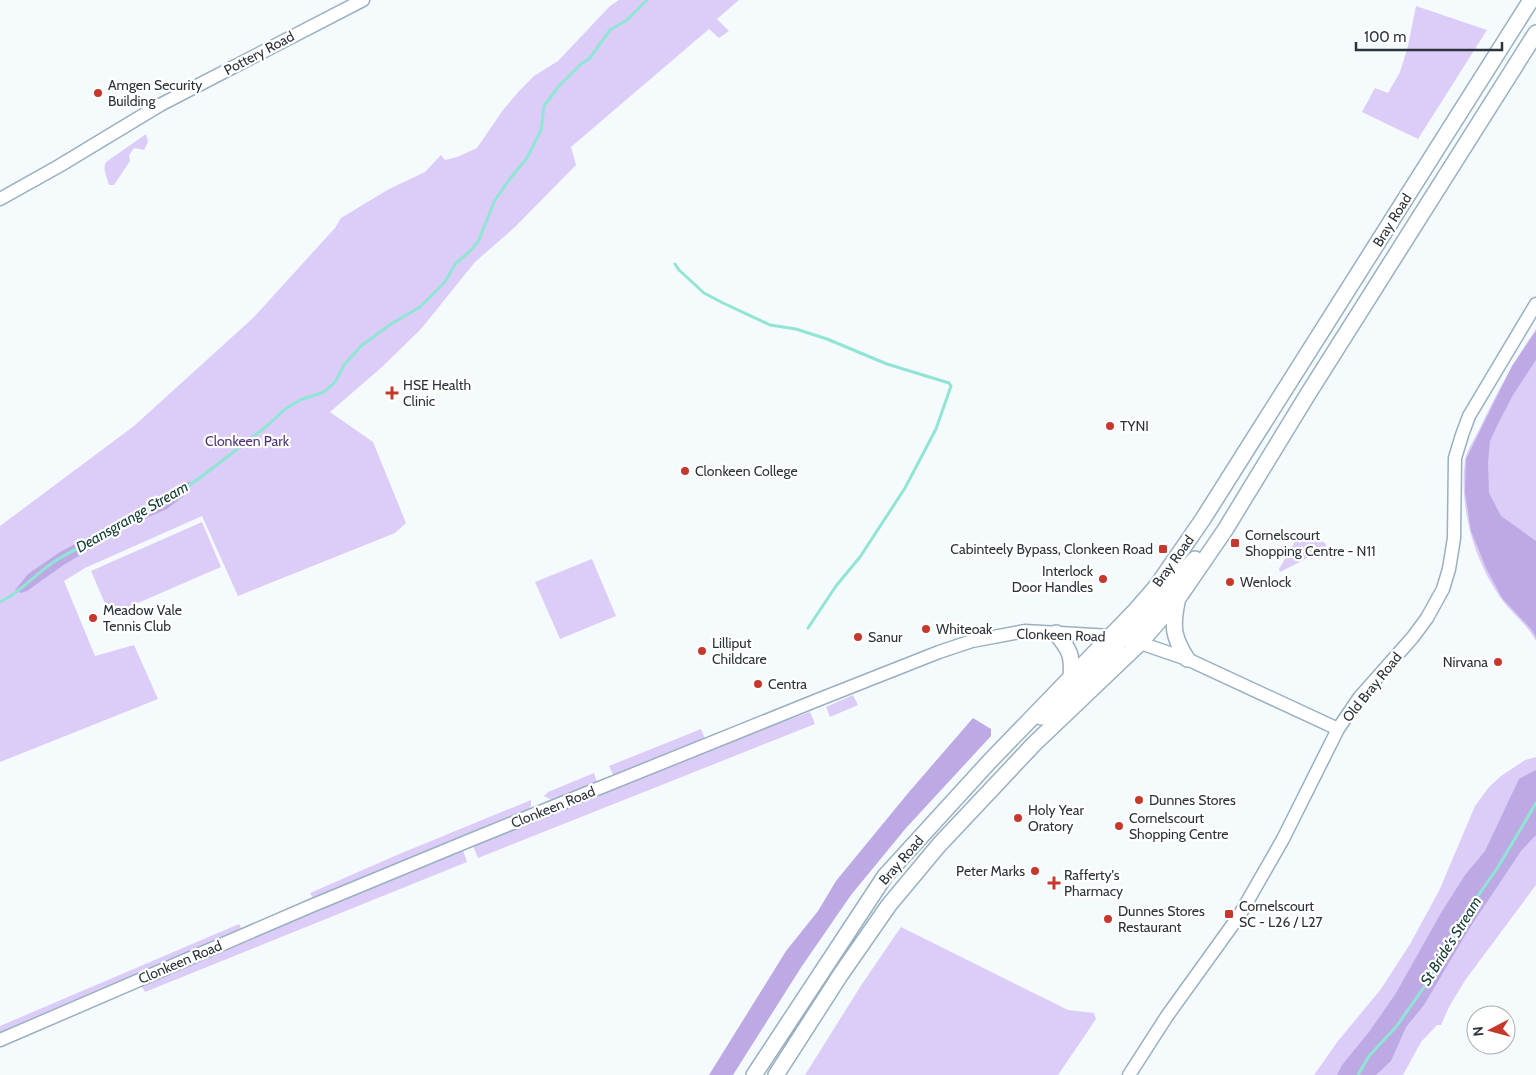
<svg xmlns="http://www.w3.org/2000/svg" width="1536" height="1075" viewBox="0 0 1536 1075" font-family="Cabin,sans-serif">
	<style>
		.green { fill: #dbcdf8 }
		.forest { fill: #bda9e4 }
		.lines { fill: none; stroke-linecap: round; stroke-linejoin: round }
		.stream { stroke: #90e5d4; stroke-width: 3 }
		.secondary-casing { stroke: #99b0c1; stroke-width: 15 }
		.highway-casing { stroke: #99b0c1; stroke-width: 18 }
		.secondary { stroke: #fff; stroke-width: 12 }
		.highway { stroke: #fff; stroke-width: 15 }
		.poi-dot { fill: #c5382b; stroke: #fff; stroke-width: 2 }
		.labels { text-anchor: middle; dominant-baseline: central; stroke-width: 4.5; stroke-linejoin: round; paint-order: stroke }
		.street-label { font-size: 14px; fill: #2b343b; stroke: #fff }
		.poi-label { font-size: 14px; fill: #2b343b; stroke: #fff; text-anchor: start }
		.park-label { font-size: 14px; fill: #4f3379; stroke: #fff }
		.water-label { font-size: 15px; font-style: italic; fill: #184039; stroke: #fff }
	</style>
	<rect width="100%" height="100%" fill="#f5fafd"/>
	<path class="green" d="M619 0H739L717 19 729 31 719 38 709 29 571 147 576 165 515 227 475 262 421 329 382 367 330 412 373 442 406 523 395 533 238 596 202 516 85 568 64 581 95 656 134 645 158 699 0 762V526L134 426 253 318 335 228 341 218 389 189 425 172 441 155 445 160 457 157 477 148 503 110 519 91 534 76 558 61 610 6Z
		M1416 6 1487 30 1418 139 1362 112 1375 88 1388 93 1400 72 1408 46Z
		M146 134 148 142 144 150 134 148 129 155 130 161 114 185H109C107 177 102 170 106 162Z
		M1536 329V641C1527 624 1511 613 1500 597 1473 558 1459 507 1465 460 1467 450 1474 440 1478 432 1495 396 1513 362 1536 329Z
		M202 522 221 567 110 615 91 571Z
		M1306 534 1315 536 1326 544 1325 549 1280 572 1279 569 1299 535Z
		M592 559 616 616 560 639 535 582Z
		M853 695 858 705 830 717 826 707Z
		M810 712 815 724 478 858 473 846 731 741Z
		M701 729 705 739 614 777 609 766Z
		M1536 757V885L1466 979 1450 1005 1441 1025H1437L1421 1042 1403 1075H1314L1338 1041 1381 989 1410 944 1439 891 1475 806 1489 787 1501 776 1525 760Z
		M594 773 597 783 553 801 544 796 548 792Z
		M531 800V806L525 812 313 898 310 893 397 855Z
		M463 850 467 862 145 992 141 985 251 936Z
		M239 924 241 928 0 1032V1026Z
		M901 927 1068 1010 1094 1013 1096 1019 1058 1075H805L862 984Z"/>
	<path class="forest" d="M1536 331V360L1513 395 1499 422 1490 441 1488 463 1489 493 1501 516 1536 541V637L1531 629 1502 598 1486 568 1471 531 1465 492 1466 459 1512 366Z
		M190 481 184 496 167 509 128 526 62 566 27 591 21 593 15 590 28 574 60 552 160 499Z
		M973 718 991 729V736L906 828 851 895 802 966 733 1075H709L786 951 818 911 836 881 909 792Z
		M1536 770V835L1521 851 1469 929 1424 1005 1406 1027 1391 1061 1376 1075H1337L1342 1065 1369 1032 1396 993 1441 913 1465 875 1485 851 1519 779Z"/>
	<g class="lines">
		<path class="stream" d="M675 264 679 270 704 293 723 303 770 325 796 329 827 339 887 364 949 383 951 386 936 429 905 488 860 557 836 586 808 628
			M0 602C20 593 33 576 51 564 64 554 80 549 92 539L173 497 205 474 267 426 285 409 300 400 324 392 335 382 344 365 361 346 391 324 420 307 445 282 455 264 469 252 478 242 495 200 509 180 527 158 541 130 544 106 559 86 581 64 589 59 610 30 627 20 647 0
			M1358 1075 1369 1056 1396 1027 1441 963 1464 916 1498 867 1536 803"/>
		<defs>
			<path id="secondary" d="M0 199 59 166 160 105 363 0
				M0 1040 311 906 473 839 820 699 939 652 972 641 1025 631 1111 636 1140 643 1187 659 1338 729
				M1129 1075 1167 1016 1239 916 1283 839 1338 729 1359 698 1413 637 1427 618 1443 589 1449 569 1454 538 1455 458 1462 435 1469 416 1536 304"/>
			<path id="highway" d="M1177 602C1172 627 1173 637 1187 659
				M1056 633C1069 649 1073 655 1071 677
				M1124 639 1195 559
				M1041 717 1048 715 1104 663 1121 639
				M754 1075 885 876 990 761 1136 610 1156 587 1203 519 1531 0
				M776 1075 841 974 889 905 939 845 1034 744 1140 643 1177 600 1225 530 1308 394 1536 33"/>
		</defs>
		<use href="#secondary" class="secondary-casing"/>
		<use href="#highway" class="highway-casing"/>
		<use href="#secondary" class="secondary"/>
		<use href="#highway" class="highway"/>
	</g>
	<g class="poi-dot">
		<circle cx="98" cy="93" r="5"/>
		<path d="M389.5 385.5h5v5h5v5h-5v5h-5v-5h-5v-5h5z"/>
		<circle cx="1110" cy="426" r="5"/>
		<circle cx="685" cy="471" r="5"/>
		<rect x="1230" y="538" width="10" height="10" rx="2.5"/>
		<rect x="1158" y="544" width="10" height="10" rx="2.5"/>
		<circle cx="1103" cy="579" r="5"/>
		<circle cx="1230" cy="582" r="5"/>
		<circle cx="93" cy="618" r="5"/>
		<circle cx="926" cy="629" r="5"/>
		<circle cx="858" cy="637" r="5"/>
		<circle cx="702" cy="651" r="5"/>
		<circle cx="1498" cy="662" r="5"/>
		<circle cx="758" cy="684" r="5"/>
		<circle cx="1139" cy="800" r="5"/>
		<circle cx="1018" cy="818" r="5"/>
		<circle cx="1119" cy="826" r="5"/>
		<circle cx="1035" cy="871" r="5"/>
		<path d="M1051.5 875.5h5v5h5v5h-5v5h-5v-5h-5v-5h5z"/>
		<rect x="1224" y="909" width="10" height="10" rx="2.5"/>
		<circle cx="1108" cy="919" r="5"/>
	</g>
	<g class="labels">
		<g class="street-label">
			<text transform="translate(259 53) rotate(-28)">Pottery Road</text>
			<text transform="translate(1392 220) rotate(-58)">Bray Road</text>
			<text transform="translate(1173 561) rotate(-54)">Bray Road</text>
			<text transform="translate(1061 635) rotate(2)">Clonkeen Road</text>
			<text transform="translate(1372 687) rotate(-51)">Old Bray Road</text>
			<text transform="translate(553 807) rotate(-22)">Clonkeen Road</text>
			<text transform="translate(901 860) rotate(-49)">Bray Road</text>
			<text transform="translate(180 962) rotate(-23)">Clonkeen Road</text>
		</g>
		<g class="poi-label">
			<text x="108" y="85">Amgen Security<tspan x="108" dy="16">Building</tspan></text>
			<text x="403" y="385">HSE Health<tspan x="403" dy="16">Clinic</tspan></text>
			<text x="1120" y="426">TYNI</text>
			<text x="695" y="471">Clonkeen College</text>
			<text x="1245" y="535">Cornelscourt<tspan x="1245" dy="16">Shopping Centre - N11</tspan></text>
			<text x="1153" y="549" text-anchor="end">Cabinteely Bypass, Clonkeen Road</text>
			<text x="1093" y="571" text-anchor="end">Interlock<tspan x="1093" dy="16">Door Handles</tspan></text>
			<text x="1240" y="582">Wenlock</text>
			<text x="103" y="610">Meadow Vale<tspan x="103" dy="16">Tennis Club</tspan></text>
			<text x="936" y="629">Whiteoak</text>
			<text x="868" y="637">Sanur</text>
			<text x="712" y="643">Lilliput<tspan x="712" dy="16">Childcare</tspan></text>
			<text x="1488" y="662" text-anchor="end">Nirvana</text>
			<text x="768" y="684">Centra</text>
			<text x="1149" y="800">Dunnes Stores</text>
			<text x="1028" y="810">Holy Year<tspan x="1028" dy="16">Oratory</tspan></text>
			<text x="1129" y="818">Cornelscourt<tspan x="1129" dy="16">Shopping Centre</tspan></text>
			<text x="1025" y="871" text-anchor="end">Peter Marks</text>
			<text x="1064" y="875">Rafferty's<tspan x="1064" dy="16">Pharmacy</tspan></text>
			<text x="1239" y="906">Cornelscourt<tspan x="1239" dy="16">SC - L26 / L27</tspan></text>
			<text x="1118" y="911">Dunnes Stores<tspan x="1118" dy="16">Restaurant</tspan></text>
		</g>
		<g class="park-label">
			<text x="247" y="441">Clonkeen Park</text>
		</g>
		<g class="water-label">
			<text transform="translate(132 517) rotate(-30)">Deansgrange Stream</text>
			<text transform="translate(1451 941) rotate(-58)">St Bride's Stream</text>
		</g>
	</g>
	<g transform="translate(1491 1030) rotate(264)"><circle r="24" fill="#ffffff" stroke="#aaaeb1"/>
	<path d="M0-4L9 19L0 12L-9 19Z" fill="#c5382b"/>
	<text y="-8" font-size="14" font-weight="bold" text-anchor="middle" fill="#2b343b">N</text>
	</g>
	<path d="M1356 42v8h146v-8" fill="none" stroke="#2b343b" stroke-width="2.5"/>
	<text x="1364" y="42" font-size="15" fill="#2b343b" stroke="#ffffff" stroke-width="4" paint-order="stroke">100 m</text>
</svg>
